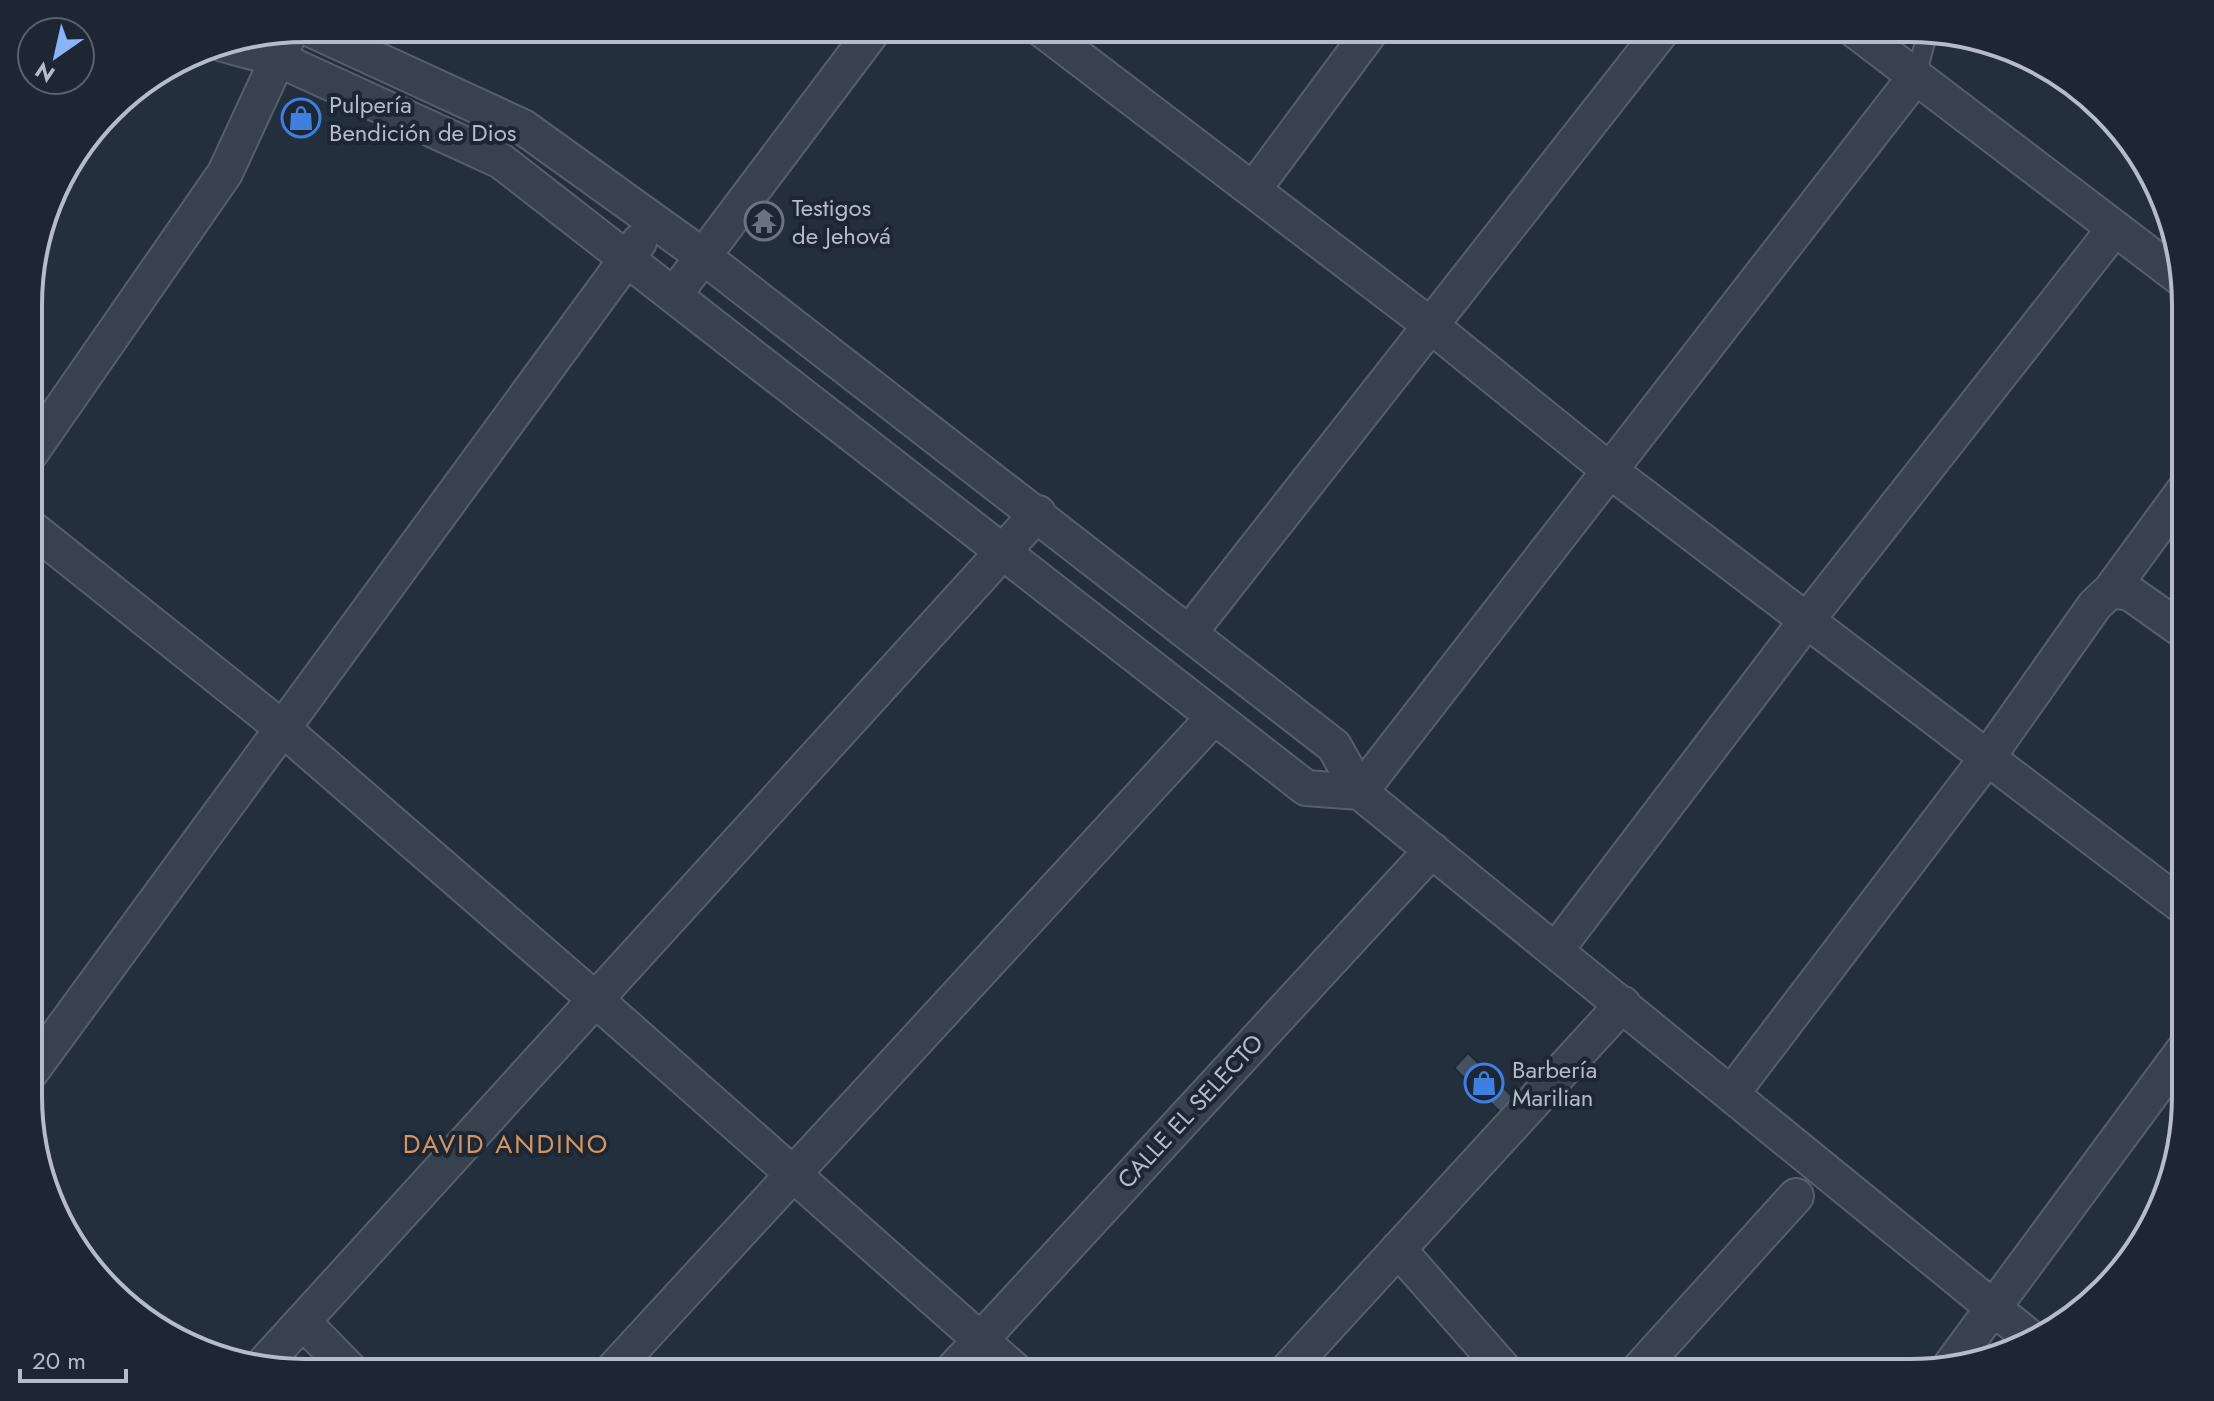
<svg xmlns="http://www.w3.org/2000/svg" width="2214" height="1401" viewBox="0 0 2214 1401" font-family="Jost,sans-serif">
	<style>
		.building { fill: #455162; stroke: #1f2835; stroke-width: 2 }
		.lines { fill: none; stroke-linecap: round; stroke-linejoin: round }
		.service-casing { stroke: #565f6c; stroke-width: 22 }
		.minor-casing { stroke: #565f6c; stroke-width: 38 }
		.service { stroke: #38414e; stroke-width: 18 }
		.minor { stroke: #38414e; stroke-width: 34 }
		.labels { text-anchor: middle; dominant-baseline: central; stroke-width: 8; stroke-linejoin: round; paint-order: stroke }
		.poi-label { font-size: 24px; fill: #b4bcc9; stroke: #1d2633; text-anchor: start }
		.street-label { font-size: 24px; fill: #b4bcc9; stroke: #1d2633 }
		.neighbourhood-label { font-size: 26px; letter-spacing: 2px; fill: #d59563; stroke: #1d2633 }
		.rim { fill: none; stroke: #b4bcc9; stroke-width: 4 }
	</style>
	<rect width="100%" height="100%" fill="#242f3e"/>
	<path class="building" d="M290 103 319 119 311 133 282 118Z
		M1468 1053 1514 1098 1500 1112 1454 1068Z"/>
	<g class="lines">
		<defs>
			<path id="service" d="M1916 76 1928 31"/>
			<path id="minor" d="M308 28 523 127 704 257 1334 746 1360 792 2033 1340
				M1040 28 1430 325 1609 470 2185 908
				M1852 28 2183 280
				M223 44 278 59 501 161 1306 788 1360 792
				M1253 190 1373 28
				M674 295 875 28
				M30 454 225 173 286 41
				M30 527 282 728 596 1000 1018 1373
				M2111 590 2185 489
				M1190 632 1664 28
				M1360 792 1916 76
				M1556 950 1807 620 2115 228
				M30 1073 639 242
				M1732 1093 1987 758 2095 605 2111 590 2130 593 2185 632
				M1398 1249 1507 1373
				M303 1322 353 1373
				M1951 1365 2185 1048
				M262 1366 1038 513
				M610 1373 1214 717
				M950 1373 1432 850
				M1285 1373 1623 1004
				M1636 1373 1796 1196"/>
		</defs>
		<use href="#service" class="service-casing"/>
		<use href="#minor" class="minor-casing"/>
		<use href="#service" class="service"/>
		<use href="#minor" class="minor"/>
	</g>
	<defs>
		<symbol id="shop-ring" viewBox="-11 -11 22 22"><circle r="9.5" fill="#1d2633" stroke="#3f7fe0" stroke-width="1.5"/><path d="M-5-2.5h2.3a2.7 3.5 0 0 1 5.4 0H5L5.5 6h-11ZM-1.5-2.5h3a1.5 2.3 0 0 0-3 0Z" fill="#3f7fe0"/></symbol>
		<symbol id="temple-ring" viewBox="-11 -11 22 22"><circle r="9.5" fill="#1d2633" stroke="#6b7280" stroke-width="1.5"/><path d="M0-6L5-2H3V0L6.5 2.5H4V6H1.5V3h-3V6H-4V2.5H-6.5L-3 0V-2H-5Z" fill="#6b7280"/></symbol>
	</defs>
	<g fill-rule="evenodd">
		<use href="#shop-ring" x="279" y="96" width="44" height="44"/>
		<use href="#temple-ring" x="742" y="199" width="44" height="44"/>
		<use href="#shop-ring" x="1462" y="1061" width="44" height="44"/>
	</g>
	<g class="labels">
		<g class="poi-label">
			<text x="329" y="104">Pulpería<tspan x="329" dy="28">Bendición de Dios</tspan></text>
			<text x="792" y="207">Testigos<tspan x="792" dy="28">de Jehová</tspan></text>
			<text x="1512" y="1069">Barbería<tspan x="1512" dy="28">Marilian</tspan></text>
		</g>
		<g class="street-label">
			<text transform="translate(1190 1111) rotate(-47)">CALLE EL SELECTO</text>
		</g>
		<g class="neighbourhood-label">
			<text x="506" y="1144">DAVID ANDINO</text>
		</g>
	</g>
	<path d="M0 0H2214V1401H0ZM305 42H1909A263 263 0 0 1 2172 305V1096A263 263 0 0 1 1909 1359H305A263 263 0 0 1 42 1096V305A263 263 0 0 1 305 42Z" fill="#1d2633" fill-rule="evenodd"/>
	<path class="rim" d="M305 42H1909A263 263 0 0 1 2172 305V1096A263 263 0 0 1 1909 1359H305A263 263 0 0 1 42 1096V305A263 263 0 0 1 305 42Z"/>
	<g transform="translate(56 56) rotate(214)"><circle r="38" fill="#1d2633" stroke="#59626f" stroke-width="2"/>
	<path d="M0-6L14 30L0 20L-14 30Z" fill="#8ab4f8"/>
	<text y="-12" font-size="22" font-weight="bold" text-anchor="middle" fill="#b4bcc9">N</text>
	</g>
	<path d="M20 1369v12h106v-12" fill="none" stroke="#b4bcc9" stroke-width="4"/>
	<text x="32" y="1369" font-size="24" fill="#b4bcc9" stroke="#1d2633" stroke-width="6" paint-order="stroke">20 m</text>
</svg>
